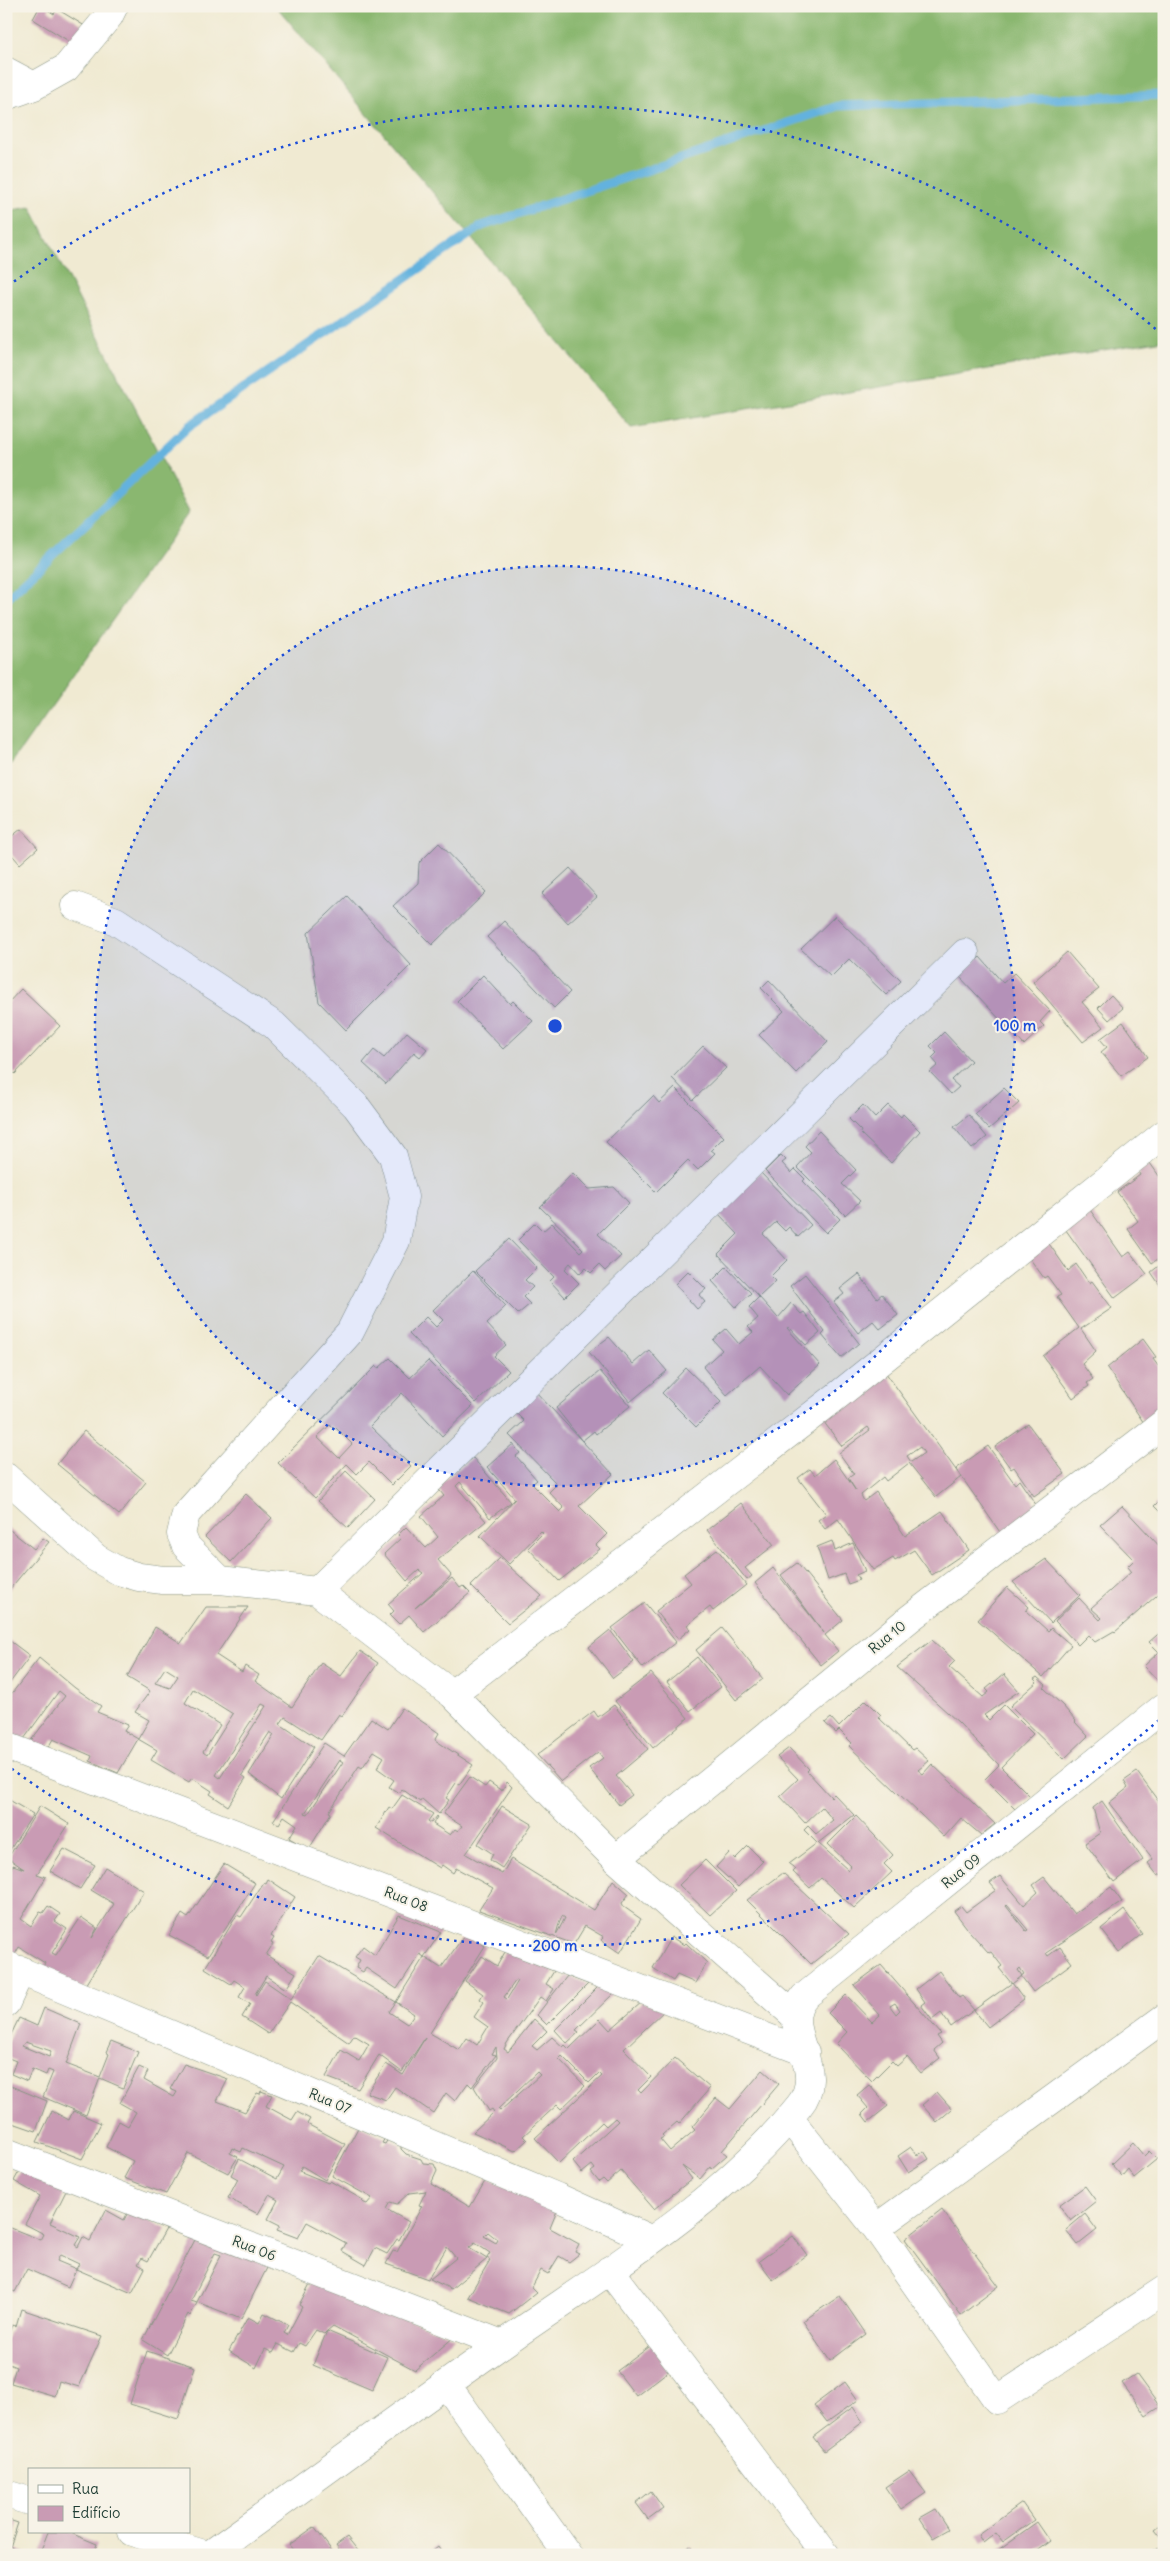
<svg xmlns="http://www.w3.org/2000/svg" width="1170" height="2561" viewBox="0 0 1170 2561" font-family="Delius,sans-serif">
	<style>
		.forest { fill: #8ab76f; stroke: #547a52 }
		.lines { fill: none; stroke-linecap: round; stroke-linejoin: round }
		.stream { stroke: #64b2de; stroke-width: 9 }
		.building { fill: #c99bb4; fill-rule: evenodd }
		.minor-casing { stroke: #889483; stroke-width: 29 }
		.minor { stroke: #fff; stroke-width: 28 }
		.ring { fill: none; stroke: #1d4ed8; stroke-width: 2.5; stroke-dasharray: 2.5 5 }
		.labels { text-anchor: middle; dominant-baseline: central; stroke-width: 4; stroke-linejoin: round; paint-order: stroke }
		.street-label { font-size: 14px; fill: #1f3d34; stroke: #f7f3e8 }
		.centre { fill: #1d4ed8; stroke: #f7f3e8; stroke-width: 2.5 }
		.ring-label { font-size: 15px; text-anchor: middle; font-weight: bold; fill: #1d4ed8; stroke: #f7f3e8; stroke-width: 4; stroke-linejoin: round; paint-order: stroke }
	</style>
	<rect width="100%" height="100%" fill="#f7f3e8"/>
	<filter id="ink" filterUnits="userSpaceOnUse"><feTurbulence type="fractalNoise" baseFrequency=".02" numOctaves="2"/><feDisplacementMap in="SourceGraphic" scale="10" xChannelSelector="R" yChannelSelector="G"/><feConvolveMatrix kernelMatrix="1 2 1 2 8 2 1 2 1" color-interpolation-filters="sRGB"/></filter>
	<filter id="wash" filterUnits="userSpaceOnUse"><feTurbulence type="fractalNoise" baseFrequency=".0096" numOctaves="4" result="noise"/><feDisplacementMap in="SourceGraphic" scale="20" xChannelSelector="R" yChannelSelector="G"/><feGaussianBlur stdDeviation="1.12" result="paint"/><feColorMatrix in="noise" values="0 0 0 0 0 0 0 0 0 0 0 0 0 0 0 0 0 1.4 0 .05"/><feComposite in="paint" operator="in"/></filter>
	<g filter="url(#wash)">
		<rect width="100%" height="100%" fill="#f0ead2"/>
		<path class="forest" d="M276 6H1164V340L631 428Z
			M31 207 189 512 6 771V211Z"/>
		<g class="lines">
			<path class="stream" d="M6 599 189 426 482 226 838 106 1164 95"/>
		</g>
		<g id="blocks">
			<path class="building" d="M40 6H51L48 10 54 14 57 9 93 31 80 48 33 19Z
				M21 829 38 848 20 864 6 848V841Z
				M439 843 486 892 432 945 393 906 418 883 419 863Z
				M570 868 597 897 568 923 542 894Z
				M347 896 411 965 346 1030 319 1002 308 933Z
				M835 916 901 981 886 995 849 959 831 977 801 949Z
				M504 921 570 992 554 1008 487 937Z
				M1067 952 1099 989 1082 1002 1103 1027 1083 1042 1033 982Z
				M980 957 1003 983 1014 973 1050 1011 1040 1022 1044 1026 1024 1045 959 976Z
				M483 975 510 1004 513 1001 533 1021 503 1049 457 1001Z
				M769 980 828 1042 796 1073 759 1035 784 1011 761 988Z
				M21 989 60 1026 15 1074 6 1065V1005Z
				M1111 995 1123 1008 1109 1020 1098 1008Z
				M1123 1022 1148 1057 1121 1076 1101 1052 1107 1047 1100 1039Z
				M407 1032 427 1049 420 1057 414 1052 386 1084 363 1063 374 1050 384 1058Z
				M944 1032 971 1061 951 1080 959 1087 951 1094 930 1072 938 1065 932 1058 937 1053 930 1046Z
				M703 1046 726 1068 693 1100 672 1078Z
				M675 1088 724 1137 711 1150 715 1153 698 1170 688 1160 656 1192 606 1142 653 1096 659 1103Z
				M1004 1088 1019 1103 989 1129 975 1114Z
				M863 1105 875 1118 888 1105 901 1117 903 1114 920 1131 891 1163 860 1133 861 1131 849 1119Z
				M969 1115 987 1137 972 1149 954 1127Z
				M819 1131 856 1170 842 1184 860 1201 845 1215 797 1167 811 1152 805 1146Z
				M781 1155 786 1160 782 1163 791 1173 795 1169 805 1179 803 1181 840 1219 826 1233 765 1171Z
				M1150 1163 1164 1183V1255L1152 1263 1128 1229 1138 1221 1117 1192 1140 1175 1138 1171Z
				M760 1172 811 1225 798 1237 789 1227 785 1231 776 1222 763 1234 787 1260 771 1276 776 1281 759 1297 718 1254 738 1234 717 1212Z
				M573 1173 589 1189 614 1187 629 1203 598 1234 621 1256 605 1271 599 1265 591 1273 586 1268 580 1274 570 1263 565 1269 579 1283 565 1297 550 1281 554 1277 518 1240 535 1223 543 1231 552 1223 580 1252 583 1249 540 1207Z
				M1088 1207 1123 1257 1130 1252 1147 1274 1115 1298 1063 1226Z
				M1045 1238 1068 1271 1076 1264 1089 1283 1092 1281 1112 1308 1081 1329 1096 1351 1082 1364 1093 1379 1087 1383 1089 1386 1073 1398 1043 1356 1079 1328 1057 1297 1061 1295 1047 1276 1044 1278 1025 1252Z
				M509 1239 537 1268 525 1280 533 1287 523 1297 530 1304 518 1314 475 1271Z
				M1164 1262V1291L1151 1272Z
				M726 1267 751 1293 736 1307 712 1281Z
				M473 1271 506 1306 487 1324 506 1345 494 1356 509 1371 476 1403 409 1334 426 1317 436 1327 443 1320 433 1310Z
				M688 1271 706 1289 699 1295 705 1302 697 1309 675 1284Z
				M805 1274 859 1343 841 1358 822 1335 825 1332 790 1286Z
				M859 1274 877 1298 882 1294 898 1315 880 1329 873 1321 858 1333 834 1302 844 1294 840 1289Z
				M759 1297 778 1318 791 1303 801 1314 804 1312 820 1333 806 1345 789 1327 787 1328 820 1365 787 1395 760 1366 727 1395 703 1367 722 1350 713 1340 726 1329 739 1344 753 1332 748 1327 758 1318 749 1307Z
				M609 1337 633 1364 649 1350 667 1371 630 1402 589 1352Z
				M1143 1339 1156 1357 1153 1359 1164 1374V1422L1150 1432 1107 1368Z
				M390 1358 410 1378 428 1361 473 1406 442 1436 402 1393 370 1426 411 1466 392 1485 369 1462 357 1474 347 1464 315 1498 278 1463 376 1366 379 1368ZM330 1425 334 1429 335 1427 352 1444 339 1458 317 1437Z
				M686 1368 721 1402 696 1427 662 1393Z
				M883 1369 961 1477 936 1497 909 1463 886 1481 883 1477 861 1495 864 1501 876 1492 905 1536 942 1511 969 1550 932 1575 914 1550 895 1561 893 1558 873 1570 838 1519 825 1529 818 1520 826 1514 798 1478 810 1469 815 1475 834 1459 856 1491 848 1478 854 1474 839 1453 870 1430 868 1427 842 1446 820 1417ZM920 1447 924 1453 911 1462 907 1456Z
				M600 1371 630 1406 596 1434 594 1431 582 1441 556 1408Z
				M535 1391 613 1474 579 1506 607 1534 596 1545 600 1549 559 1581 528 1548 543 1533 541 1531 509 1564 480 1536 515 1499 487 1467 513 1444 520 1453 516 1456 537 1480 532 1484 560 1512 564 1508 549 1492 557 1484 509 1435 524 1421 514 1411Z
				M1028 1424 1065 1474 1034 1496 1014 1467 1011 1469 995 1447Z
				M84 1431 146 1482 119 1515 57 1464Z
				M988 1446 1015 1484 1019 1480 1041 1512 1002 1535 956 1469Z
				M473 1458 511 1502 490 1518 460 1482 456 1486 486 1521 438 1560 451 1575 449 1578 415 1608 452 1578 460 1588 463 1586 470 1593 424 1632 409 1615 399 1624 390 1615 394 1611 388 1604 423 1573 419 1570 407 1581 384 1554 401 1538 398 1535 406 1527 426 1548 438 1537 421 1516 444 1496 436 1486Z
				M346 1471 375 1499 348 1528 318 1501Z
				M246 1494 272 1518 231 1562 205 1537Z
				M1164 1496V1516L1154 1506Z
				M741 1503 774 1545 745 1568 752 1576 747 1580 707 1530Z
				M1122 1506 1164 1551V1589L1115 1632 1114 1631 1095 1642 1088 1635 1078 1645 1055 1621 1079 1598 1100 1620 1102 1618 1091 1608 1131 1572 1127 1567 1134 1560 1100 1525Z
				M6 1527 34 1549 43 1538 49 1542 9 1590 6 1588Z
				M832 1541 835 1551 853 1543 865 1571 856 1575 859 1580 848 1584 844 1574 828 1580 817 1547Z
				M717 1549 746 1585 713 1611 710 1607 687 1625 690 1629 678 1639 656 1611 691 1583 684 1574Z
				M500 1558 542 1596 508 1623 471 1586Z
				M1046 1559 1080 1595 1051 1623 1013 1582Z
				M797 1563 843 1620 825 1635 838 1651 821 1665 755 1583 773 1568 824 1633 781 1575Z
				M1007 1587 1029 1607 1026 1611 1048 1631 1051 1628 1071 1645 1043 1677 978 1620Z
				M645 1603 676 1642 643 1668 612 1628Z
				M206 1607H248L216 1655 242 1672 245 1666 259 1675 255 1681 292 1707 321 1663 341 1676 360 1651 378 1663 342 1716 339 1714 321 1740 285 1717 280 1724 314 1747 281 1799 249 1774 274 1735 270 1732 242 1775 246 1778 228 1806 210 1794 212 1791 192 1778 189 1782 151 1760 157 1750 138 1739 149 1720 135 1712 150 1691 127 1677 155 1627 181 1643ZM165 1668 178 1676 170 1688 155 1683ZM193 1689 233 1714 207 1755 203 1752 220 1725 185 1703ZM262 1704 266 1706 220 1778 216 1775Z
				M722 1628 763 1679 736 1700 696 1650Z
				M1164 1629V1687L1144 1666 1159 1652 1149 1642Z
				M610 1630 634 1662 613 1678 589 1647Z
				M6 1638 30 1656 6 1688Z
				M932 1640 955 1661 949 1667 983 1697 989 1692 986 1689 1004 1674 1019 1691 984 1715 989 1720 1004 1705 1033 1734 1001 1767 1031 1797 1015 1809 985 1779 999 1765 958 1722 897 1667Z
				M697 1657 721 1687 690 1711 667 1682Z
				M39 1658 75 1688 101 1706 97 1712 128 1725 124 1731 138 1739 118 1773 90 1761 92 1756 53 1739 46 1751 29 1743 65 1696 59 1691 24 1739 6 1733V1701Z
				M651 1673 688 1718 653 1748 615 1701Z
				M1037 1677 1046 1685 1044 1688 1063 1706 1076 1721 1075 1722 1088 1736 1064 1759 1010 1706 1037 1682 1034 1679Z
				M866 1700 881 1715 878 1717 912 1750 915 1748 929 1761 918 1770 923 1774 932 1764 995 1824 981 1835 961 1818 944 1837 849 1746 852 1743 839 1730 836 1733 825 1723 831 1718 839 1727Z
				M614 1705 648 1749 616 1776 632 1795 619 1805 589 1768 603 1758 598 1752 561 1781 537 1755 594 1711 598 1717Z
				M402 1708 439 1733 435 1740 473 1765 459 1785 456 1783 446 1798 449 1800 439 1814 422 1799 420 1802 402 1789 399 1793 389 1787 394 1780 377 1768 384 1757 374 1751 362 1768 359 1766 329 1812 331 1813 309 1849 289 1838 297 1825 284 1816 279 1824 273 1821 324 1743 344 1756 371 1718 388 1729ZM340 1760 343 1762 308 1814 305 1813Z
				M789 1748 809 1769 807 1771 831 1797 834 1794 854 1815 818 1843 848 1870 851 1866 828 1844 856 1816 893 1855 884 1864 892 1872 854 1908 821 1878 810 1888 793 1872 796 1869 789 1864 817 1843 804 1830 808 1826 816 1834 833 1820 822 1807 805 1823 780 1796 798 1779 777 1757Z
				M1137 1772 1164 1809V1872L1158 1876 1148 1863 1153 1859 1109 1803 1128 1788 1124 1781Z
				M470 1777 485 1787 489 1782 502 1791 507 1782 512 1787 466 1854 502 1874 511 1859 594 1910 613 1880 629 1894 622 1903 624 1907 641 1919 620 1953 601 1940 604 1937 585 1926 574 1944 479 1910 493 1888 456 1868 453 1873 442 1865 440 1868 376 1828 389 1807 392 1809 402 1795 433 1814 428 1821 431 1823 436 1816 437 1817 433 1824 450 1835 455 1829 458 1831 462 1826 443 1814ZM562 1916 565 1918 556 1935 558 1927Z
				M6 1798 33 1814 6 1856Z
				M1102 1801 1143 1860 1114 1882 1085 1843 1100 1833 1093 1808Z
				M40 1806 69 1824 37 1874 46 1877 21 1919 31 1926 40 1912 43 1913 48 1906 60 1914 55 1921 67 1929 52 1953 56 1955 81 1917 97 1928 92 1938 114 1904 91 1890 105 1867 144 1891 82 1990 41 1970 45 1963 19 1947 13 1958 6 1956V1876L13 1865 24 1869 8 1858Z
				M502 1806 532 1824 502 1868 490 1860 493 1854 478 1844Z
				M748 1846 763 1861 738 1887 716 1867 729 1853 735 1859Z
				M64 1849 95 1865 80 1889 50 1871Z
				M705 1860 736 1891 710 1915 679 1885Z
				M224 1864 255 1883 208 1956 169 1935 182 1914 188 1918Z
				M783 1873 849 1934 811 1964 747 1900Z
				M1000 1876 1024 1905 1038 1892 1033 1885 1044 1877 1074 1914 1111 1887 1122 1902 1046 1953 1048 1956 1060 1947 1072 1963 1033 1992 1021 1976 1024 1974 1020 1968 1018 1970 1022 1976 1012 1984 999 1968 1002 1966 991 1952 989 1953 970 1932 954 1911 961 1906 966 1912 996 1890 990 1883ZM1007 1905 1028 1930 1026 1931 1006 1906Z
				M268 1879 295 1897 271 1936 274 1938 271 1943 273 1944 266 1955 296 1973 286 1989 266 1976 255 1994 256 1995 265 1981 291 1999 319 1956 396 2002 389 2012 407 2024 414 2014 396 2002 424 1957 441 1968 466 1933 485 1946 430 2033 459 2050 467 2038 477 2045 488 2027 474 2017 484 2002 480 1999 483 1994 465 1981 482 1956 497 1966 505 1952 554 1971 546 1984 554 1989 546 2001 540 1997 507 2043 504 2049 508 2052 534 2019 547 2031 532 2046 537 2050 552 2037 563 2047 565 2045 569 2049 600 2019 610 2030 642 2002 666 2009 624 2049 651 2077 638 2090 641 2093 675 2058 710 2088 679 2124 677 2122 662 2135 664 2137 660 2139 670 2151 695 2130 692 2127 716 2098 730 2109 763 2070 779 2084 722 2151 727 2155 711 2169 710 2167 700 2179 682 2166 692 2179 654 2209 621 2171 607 2183 603 2179 599 2182 591 2172 595 2169 592 2165 582 2173 573 2162 618 2121 615 2118 606 2126 602 2122 559 2163 535 2138 602 2076 599 2073 589 2083 562 2056 559 2059 585 2086 561 2109 557 2105 523 2136 527 2140 515 2151 473 2132 494 2112 492 2109 489 2111 474 2087 497 2058 496 2047 492 2054 496 2055 472 2087 468 2083 455 2101 446 2093 433 2113 395 2087 386 2100 367 2093 386 2064 403 2075 425 2038 402 2072 379 2055 358 2089 326 2077 341 2050 359 2061 369 2044 354 2035 349 2043 290 2002 268 2034 242 2017 250 2004 239 1997 245 1987 234 1980 231 1984 205 1968 237 1915 241 1917 264 1882 266 1883ZM516 1980 518 1981 507 1999 504 1997ZM537 2072 540 2075 500 2111 498 2109Z
				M1124 1910 1142 1934 1119 1952 1101 1929Z
				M399 1915 441 1932 424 1957 420 1954 397 1989 366 1968 363 1972 356 1968 360 1960 355 1957 363 1946 375 1955Z
				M671 1937 684 1945 686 1943 707 1963 695 1983 677 1975 673 1981 653 1968Z
				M881 1965 941 2034 937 2036 942 2043 934 2050 940 2058 921 2073 907 2057 897 2066 892 2061 872 2081 836 2044 847 2032 828 2013 846 1995 872 2022 880 2015 854 1985ZM895 2003 900 2010 896 2014 890 2006Z
				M939 1971 959 1998 962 1996 974 2010 951 2027 941 2013 932 2020 921 2005 925 2002 916 1989Z
				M567 1976 588 1984 547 2025 537 2015Z
				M1012 1983 1024 1999 988 2027 974 2010Z
				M598 1987 614 1993 576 2030 579 2032 567 2043 555 2030Z
				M44 2008 81 2024 66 2064 100 2077 109 2054 106 2052 111 2041 138 2052 123 2088 100 2078 86 2115 43 2097 53 2072 48 2070 46 2075 32 2069 27 2081 11 2074 16 2061 6 2057V2045L19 2018 37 2026ZM25 2042 51 2051 49 2057 22 2046Z
				M184 2064 228 2079 217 2101 245 2112 257 2093 260 2094 261 2091 272 2095 266 2106 292 2120 297 2112 310 2119 307 2124 345 2144 325 2180 302 2166 299 2171 328 2183 330 2181 363 2200 362 2202 367 2204 372 2198 332 2176 359 2126 385 2138 382 2143 385 2144 388 2139 401 2146V2149L406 2154 421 2159 423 2163 434 2164 437 2171 431 2184 470 2207 487 2178 557 2211 550 2228 579 2244 575 2252 579 2254 569 2262 559 2256 548 2274 541 2270 532 2287 537 2292 509 2314 468 2297 490 2260 487 2258 490 2253 475 2243 469 2248 487 2259 451 2289 430 2279 456 2258 447 2247 428 2279 386 2264 393 2251 397 2252 422 2206 419 2205 426 2191 409 2193 397 2204 390 2202 386 2209 409 2222 399 2240 397 2239 387 2254 375 2248 366 2265 342 2251 346 2243 307 2222 298 2238 277 2230 280 2225 268 2219 278 2200 269 2195 258 2214 228 2198 238 2179 231 2175 239 2159 277 2179 284 2167 243 2148 241 2152 232 2148 230 2153 238 2157 228 2173 188 2153 166 2194 124 2178 133 2161 106 2147 119 2121 128 2126 136 2112 120 2103 139 2067 148 2071 144 2080 174 2097 177 2092 170 2089ZM488 2232 498 2240 496 2243 484 2236Z
				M6 2084 47 2101 36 2131 10 2122 9 2126 6 2125Z
				M869 2085 888 2106 868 2122 862 2114 868 2108 857 2095Z
				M937 2092 952 2109 937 2122 922 2105Z
				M52 2111 69 2120 73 2111 101 2123 82 2159 37 2142Z
				M1133 2143 1144 2156 1149 2151 1157 2159 1134 2178 1128 2169 1122 2176 1111 2164Z
				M911 2147 917 2155 924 2151 929 2159 908 2172 898 2156Z
				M21 2168 69 2185 50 2223 80 2237 75 2245 78 2247 83 2237 90 2241 106 2210 124 2220 129 2210 166 2229 148 2261 142 2258 138 2264 145 2268 132 2293 76 2269 68 2287 27 2269 15 2292 6 2288V2226L41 2240 44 2234 25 2224 40 2196 14 2181ZM60 2255 79 2264 76 2269 57 2261Z
				M6 2182 12 2185 6 2196Z
				M1085 2186 1096 2201 1071 2221 1059 2205Z
				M942 2210 999 2286 961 2315 905 2239Z
				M1085 2214 1097 2230 1078 2245 1066 2230Z
				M197 2236 269 2264 241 2319 197 2302 221 2255 215 2253 191 2301 197 2303 190 2316 188 2314 167 2355 143 2340Z
				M793 2236 807 2255 773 2280 759 2261Z
				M311 2282 454 2337 415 2370 333 2326 327 2331 387 2357 372 2390 313 2365 327 2331 324 2334 316 2330 305 2346 299 2343 294 2352 278 2344 273 2353 265 2349 256 2368 229 2351 248 2317 259 2323 264 2313 288 2325 284 2333 287 2335 302 2307 299 2305Z
				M840 2296 866 2334 830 2361 803 2321Z
				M21 2309 102 2336 79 2387 59 2381 55 2396 11 2383 16 2367 6 2363V2341L12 2325 16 2326Z
				M653 2344 671 2369 636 2396 617 2371Z
				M147 2351 195 2367 178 2419 130 2404Z
				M1136 2374 1160 2407 1146 2416 1122 2383Z
				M845 2382 858 2400 827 2422 814 2405Z
				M853 2407 863 2422 824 2451 813 2437Z
				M909 2471 926 2493 901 2510 885 2487Z
				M651 2491 663 2508 648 2519 636 2503Z
				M1022 2503 1034 2520 1003 2542 996 2533 983 2543 978 2535Z
				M936 2509 949 2529 933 2538 920 2518Z
				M6 2519 18 2523 10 2547 29 2555H6Z
				M1037 2522 1050 2541 1031 2555H1001L998 2550Z
				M1164 2522V2540L1155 2529Z
				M314 2527 335 2555H297L289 2545Z
				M48 2532H68L97 2544 93 2555H39Z
				M347 2537 359 2552 356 2555H335L339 2549 336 2545Z
				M1164 2545V2555H1151L1154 2552 1153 2550Z
				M438 2546 444 2555H427Z
				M690 2546 696 2555H679Z"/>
		</g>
	</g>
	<g filter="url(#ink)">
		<use href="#blocks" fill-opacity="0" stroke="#889483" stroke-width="1"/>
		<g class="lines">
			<defs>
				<path id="minor" d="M6 71 34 86
					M6 96 34 86 66 68 109 16 114 6
					M75 906 116 921 274 1025 356 1106 393 1156 404 1197 396 1241 350 1332 186 1514 181 1534 186 1546 220 1580
					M6 1477 96 1558 119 1571 139 1577 163 1580H220L317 1591 452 1694 616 1859 796 2017
					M317 1591 965 953
					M452 1694 832 1400 1164 1134
					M6 1746 805 2052
					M616 1859 909 1619 1164 1423
					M6 1965 557 2197 652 2240
					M6 2003 21 1970
					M789 2118 876 2228 997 2400 1164 2290
					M6 2152 502 2344
					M876 2228 1164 2018
					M609 2270 826 2555
					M446 2384 568 2555
					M6 2494 29 2501
					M132 2532 207 2555
					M209 2555C310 2483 409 2409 511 2338 610 2269 723 2201 799 2106 830 2068 777 2031 804 1997L1164 1707"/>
			</defs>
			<use href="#minor" class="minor-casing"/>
			<use href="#minor" class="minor"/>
		</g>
	</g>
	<circle cx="555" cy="1026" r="460" fill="#1d4ed8" fill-opacity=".12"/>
	<g class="ring">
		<circle cx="555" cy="1026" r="460"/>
		<path d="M1159 1720A920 920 0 0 1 8 1766M8 286A920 920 0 0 1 1159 332"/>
	</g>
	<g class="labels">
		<g class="street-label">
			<text transform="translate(887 1637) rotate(-39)">Rua 10</text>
			<text transform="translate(961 1871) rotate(-39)">Rua 09</text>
			<text transform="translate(406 1899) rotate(21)">Rua 08</text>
			<text transform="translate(330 2101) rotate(23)">Rua 07</text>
			<text transform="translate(254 2248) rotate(21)">Rua 06</text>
		</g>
	</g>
	<circle cx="555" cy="1026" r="8" class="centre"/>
	<g class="ring-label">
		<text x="1015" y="1031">100 m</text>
		<text x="555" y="1951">200 m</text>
	</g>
	<rect width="1170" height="2561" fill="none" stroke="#f7f3e8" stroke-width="25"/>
	<rect x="28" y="2468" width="162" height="65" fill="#f7f3e8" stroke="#a1aaa0"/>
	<rect x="38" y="2485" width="25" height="8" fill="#ffffff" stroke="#a1aaa0"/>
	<text x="72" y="2494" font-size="15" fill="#1f3d34">Rua</text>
	<rect x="38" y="2506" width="25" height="15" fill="#c99bb4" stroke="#a1aaa0"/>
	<text x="72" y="2518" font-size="15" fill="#1f3d34">Edifício</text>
</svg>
